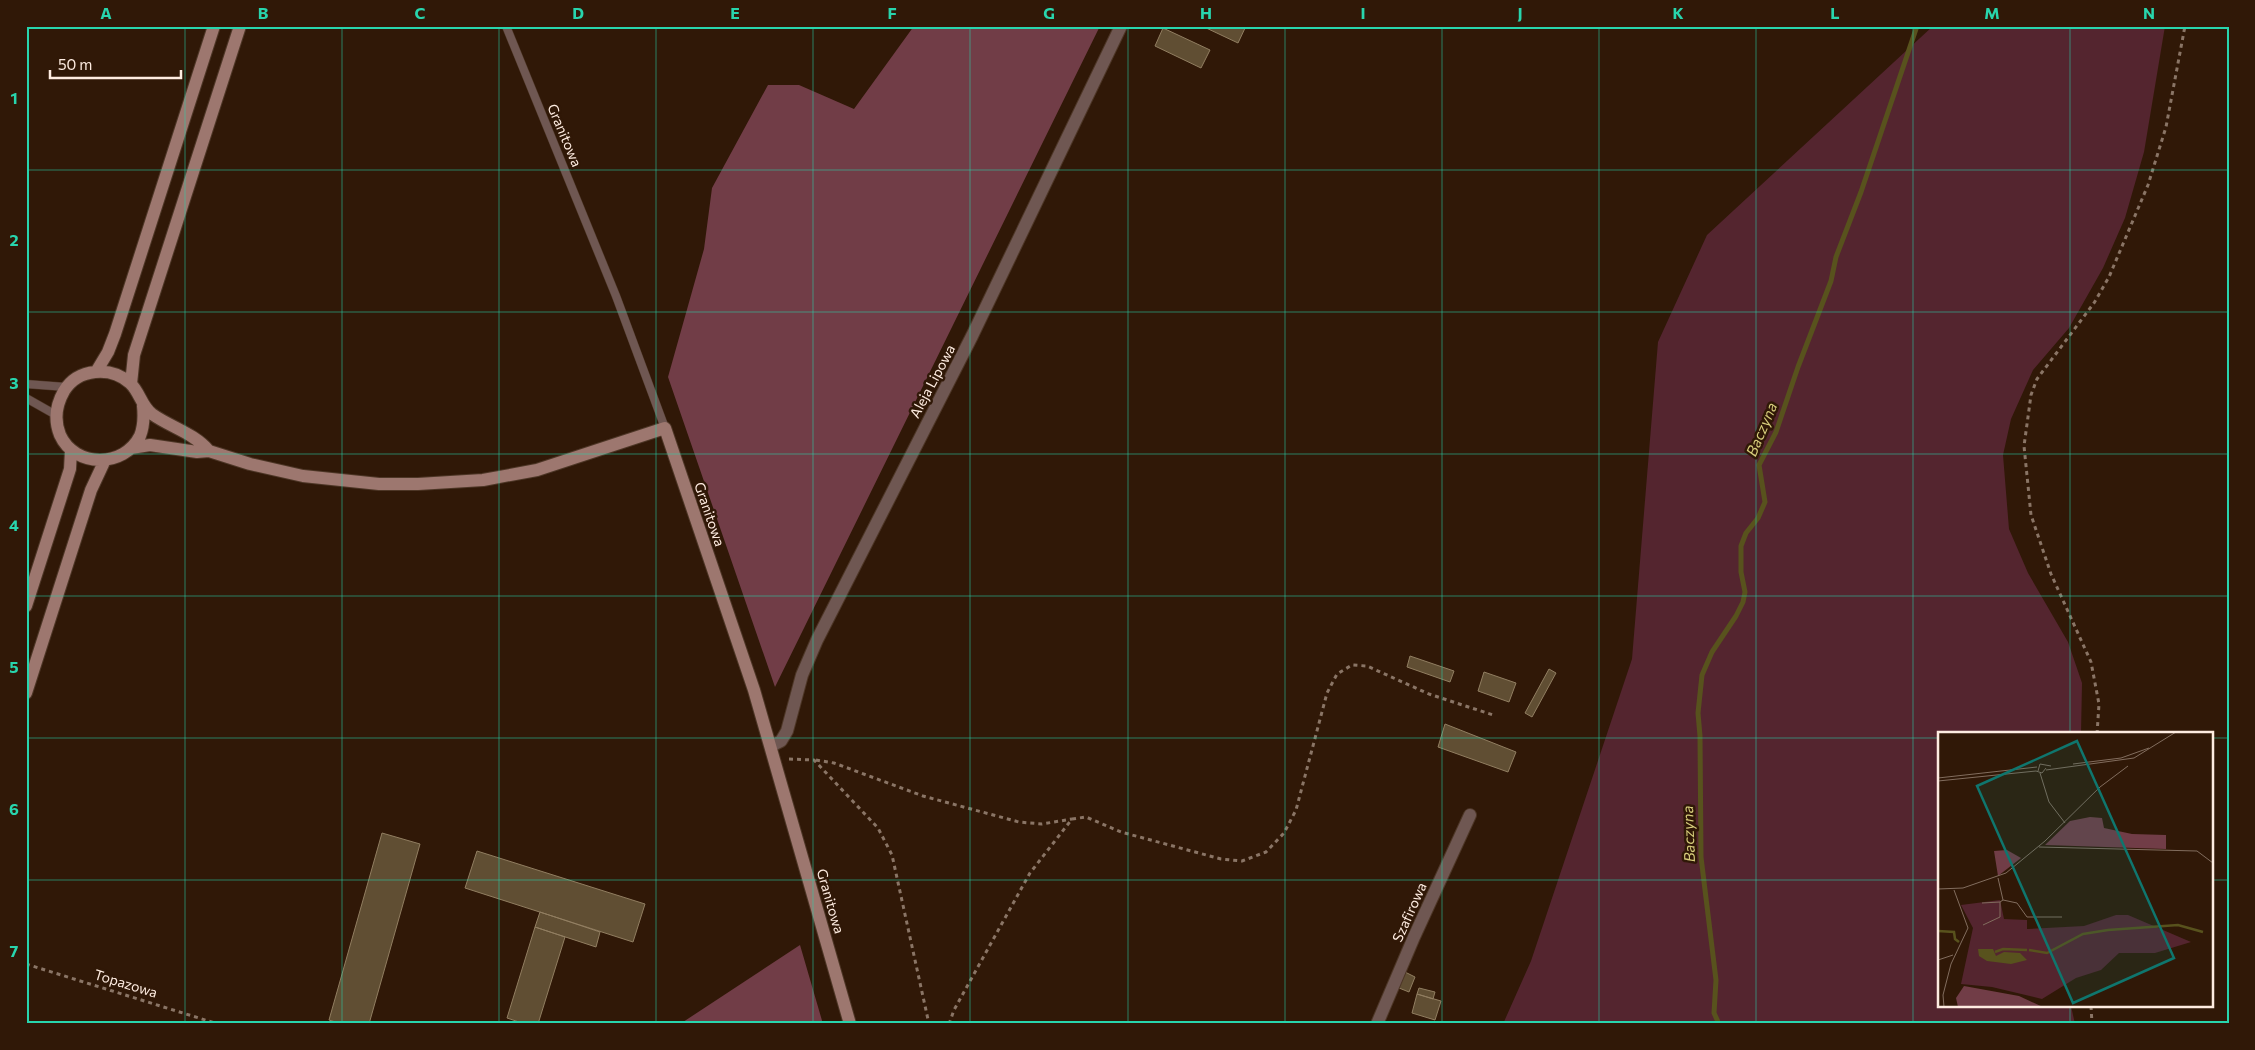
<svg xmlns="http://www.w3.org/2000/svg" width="2255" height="1050" viewBox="0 0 2255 1050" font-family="Commissioner,sans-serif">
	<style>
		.green { fill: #54252f }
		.forest { fill: #713d47 }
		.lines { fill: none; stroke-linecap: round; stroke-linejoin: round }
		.stream { stroke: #58521d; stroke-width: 5 }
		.building { fill: #604e33; stroke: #917e61 }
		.lane-casing { stroke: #4d3626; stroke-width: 9 }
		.street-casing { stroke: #4d3626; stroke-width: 14 }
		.secondary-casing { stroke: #4d3626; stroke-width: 14 }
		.path { stroke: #8a7566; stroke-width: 3; stroke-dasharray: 4 4; stroke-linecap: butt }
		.lane { stroke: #6f5752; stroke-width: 8 }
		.street { stroke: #6f5752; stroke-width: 12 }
		.secondary { stroke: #9d776f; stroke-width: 12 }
		.grid { fill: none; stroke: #28d5ad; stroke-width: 1; stroke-opacity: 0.55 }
		.labels { text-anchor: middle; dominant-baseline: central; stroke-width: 5; stroke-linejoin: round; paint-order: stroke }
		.street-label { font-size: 14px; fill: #feece1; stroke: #301807 }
		.water-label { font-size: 15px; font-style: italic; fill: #d6cc7b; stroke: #301807 }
		.inset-river { fill: none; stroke: #58521d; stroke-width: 2.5 }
		.inset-road { fill: none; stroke: #826d5e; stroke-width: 1 }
		.view { fill: #0f766e; fill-opacity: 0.15; stroke: #0f766e; stroke-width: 2.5 }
		.inset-edge { fill: none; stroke: #feece1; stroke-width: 2.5 }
		.neatline { fill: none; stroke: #28d5ad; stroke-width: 2 }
		.grid-label { font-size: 16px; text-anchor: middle; font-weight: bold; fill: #28d5ad }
	</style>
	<rect width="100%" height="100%" fill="#301807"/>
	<path class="green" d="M1933 26H2165L2144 152 2125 218 2103 268 2069 328 2033 370 2011 419 2003 455 2009 529 2028 573 2068 642 2082 683 2081 734H1939V1006H2071L2075 1024H1503L1531 961 1632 659 1658 342 1707 235Z"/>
	<path class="forest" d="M914 26H1100L775 687 668 377 704 249 712 188 768 85H799L854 109Z
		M800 945 823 1024H680Z"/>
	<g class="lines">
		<path class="stream" d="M1719 1024 1714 1013 1716 980 1701 857 1700 736 1698 713 1702 675 1712 652 1736 616 1743 602 1745 592 1741 572V546L1746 533 1758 518 1765 502 1759 465 1776 432 1798 367 1831 281 1836 257 1861 192 1917 26"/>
	</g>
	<path class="building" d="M1202 26H1246L1238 43Z
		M1163 28 1210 50 1201 68 1155 46Z
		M1410 656 1454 671 1450 682 1407 667Z
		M1549 669 1556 673 1532 717 1525 713Z
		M1484 672 1516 683 1509 702 1478 691Z
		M1445 724 1516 752 1508 772 1438 747Z
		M382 833 420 844 369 1024H342L329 1020Z
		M477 851 645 904 633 942 465 888Z
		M540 912 600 932 596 947 535 927Z
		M535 927 565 937 538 1024H525L507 1018Z
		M1405 972 1415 977 1409 992 1399 988Z
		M1419 988 1435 992 1433 999 1417 994Z
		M1417 994 1441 1001 1435 1020 1412 1013Z"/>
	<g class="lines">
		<defs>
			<path id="lane" d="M506 26 616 296 665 428
				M26 384 66 387
				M26 398 56 415"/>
			<path id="street" d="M771 746 781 741 787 731 802 675 817 640 972 336 1121 26
				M1377 1024 1414 937 1470 815"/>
			<path id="secondary" d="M96 372 108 352 115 334 214 26
				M131 384 134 355 240 26
				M143 406C144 416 144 426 140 436 124 468 75 468 60 435 54 420 56 405 64 391 78 368 111 366 130 383 140 392 141 406 152 414 170 427 194 433 209 451
				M131 448 150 445 197 452 209 451 250 464 303 476 379 484H418L483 480 537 470 665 428 754 690 850 1024
				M26 606 70 469 71 450
				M26 693 91 490 105 460"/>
		</defs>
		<use href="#lane" class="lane-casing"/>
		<use href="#street" class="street-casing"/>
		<use href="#secondary" class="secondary-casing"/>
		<path class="path" d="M2097 734 2099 704 2091 662 2051 574 2031 515 2024 446 2031 395 2037 379 2094 303 2109 277 2148 185 2166 127 2185 26
			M789 759 814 760 878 828 892 855 929 1024
			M816 760 834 763 923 796 1019 822 1042 824 1072 819
			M26 964 218 1024
			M2091 1006 2092 1024
			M949 1024 954 1010 1030 873 1072 819 1086 817 1121 832 1221 859 1242 861 1266 852 1284 833 1296 810 1327 693 1337 674 1352 665 1367 666 1429 694 1493 715"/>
		<use href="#lane" class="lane"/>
		<use href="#street" class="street"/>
		<use href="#secondary" class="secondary"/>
	</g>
	<path class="grid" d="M185 26V1024M342 26V1024M499 26V1024M656 26V1024M813 26V1024M970 26V1024M1128 26V1024M1285 26V1024M1442 26V1024M1599 26V1024M1756 26V1024M1913 26V1024M2070 26V734M26 170H2229M26 312H2229M26 454H2229M26 596H2229M26 738H1939M2211 738H2229M26 880H1939M2211 880H2229M2070 1006V1024"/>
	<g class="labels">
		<g class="street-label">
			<text transform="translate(565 135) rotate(67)">Granitowa</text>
			<text transform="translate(932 381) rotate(-62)">Aleja Lipowa</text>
			<text transform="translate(710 514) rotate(71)">Granitowa</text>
			<text transform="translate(831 901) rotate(74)">Granitowa</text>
			<text transform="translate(1409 912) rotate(-66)">Szafirowa</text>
			<text transform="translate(126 983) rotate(17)">Topazowa</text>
		</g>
		<g class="water-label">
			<text transform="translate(1761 429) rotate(-67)">Baczyna</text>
			<text transform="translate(1688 834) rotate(-92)">Baczyna</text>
		</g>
	</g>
	<g transform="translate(1938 732)">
		<rect width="275" height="275" fill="#301807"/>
		<path d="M62 168 66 187 89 188V197L146 194 178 183H190L253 210 217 221H181L163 238 138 246 104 267 54 255 23 252 35 196 23 173Z" fill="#54252f"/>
		<path d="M152 85 164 86 166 96 194 102 228 103V117L107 113 132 89ZM69 118 83 126 60 144 56 119ZM26 254 81 264 105 275H20L18 266Z" fill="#713d47"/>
		<path d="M40 217H55L58 224 66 220 82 221 89 228 73 232 49 229 41 224Z" fill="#58521d"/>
		<path class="inset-river" d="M0 199 16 200 17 207 21 210M91 218 109 221 145 202 170 198 240 193 265 200M57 220 65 217 89 218"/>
		<path class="inset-road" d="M135 32 183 26 211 16M108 38 196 26 238 0M100 39 102 32 113 34M102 41 111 70 127 91M0 46 99 35M0 49 98 39 104 41 108 36M101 115 259 119 275 131M60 146 65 168 79 171 89 185H124M0 157 25 156 68 141 107 109 162 55 190 34M44 171 62 170M45 193 62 185V170L65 168M0 228 15 223M6 275 5 263 13 232 30 196 16 158"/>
		<path class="view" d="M139 9 236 226 135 271 39 54Z"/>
		<rect width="275" height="275" class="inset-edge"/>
	</g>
	<rect width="2255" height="1050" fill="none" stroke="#301807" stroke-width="55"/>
	<path d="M50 70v8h131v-8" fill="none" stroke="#feece1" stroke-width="2.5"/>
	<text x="58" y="70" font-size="15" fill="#feece1" stroke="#301807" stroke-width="4" paint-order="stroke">50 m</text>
	<rect x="28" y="28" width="2200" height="994" class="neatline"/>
	<g class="grid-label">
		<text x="106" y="19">A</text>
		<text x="263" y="19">B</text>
		<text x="420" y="19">C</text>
		<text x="578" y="19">D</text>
		<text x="735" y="19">E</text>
		<text x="892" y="19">F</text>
		<text x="1049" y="19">G</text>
		<text x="1206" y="19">H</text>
		<text x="1363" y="19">I</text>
		<text x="1520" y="19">J</text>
		<text x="1678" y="19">K</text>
		<text x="1835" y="19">L</text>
		<text x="1992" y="19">M</text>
		<text x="2149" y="19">N</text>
		<text x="14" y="104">1</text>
		<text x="14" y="246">2</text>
		<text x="14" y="389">3</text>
		<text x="14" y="531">4</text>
		<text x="14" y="673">5</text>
		<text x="14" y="815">6</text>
		<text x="14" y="957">7</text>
	</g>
</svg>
